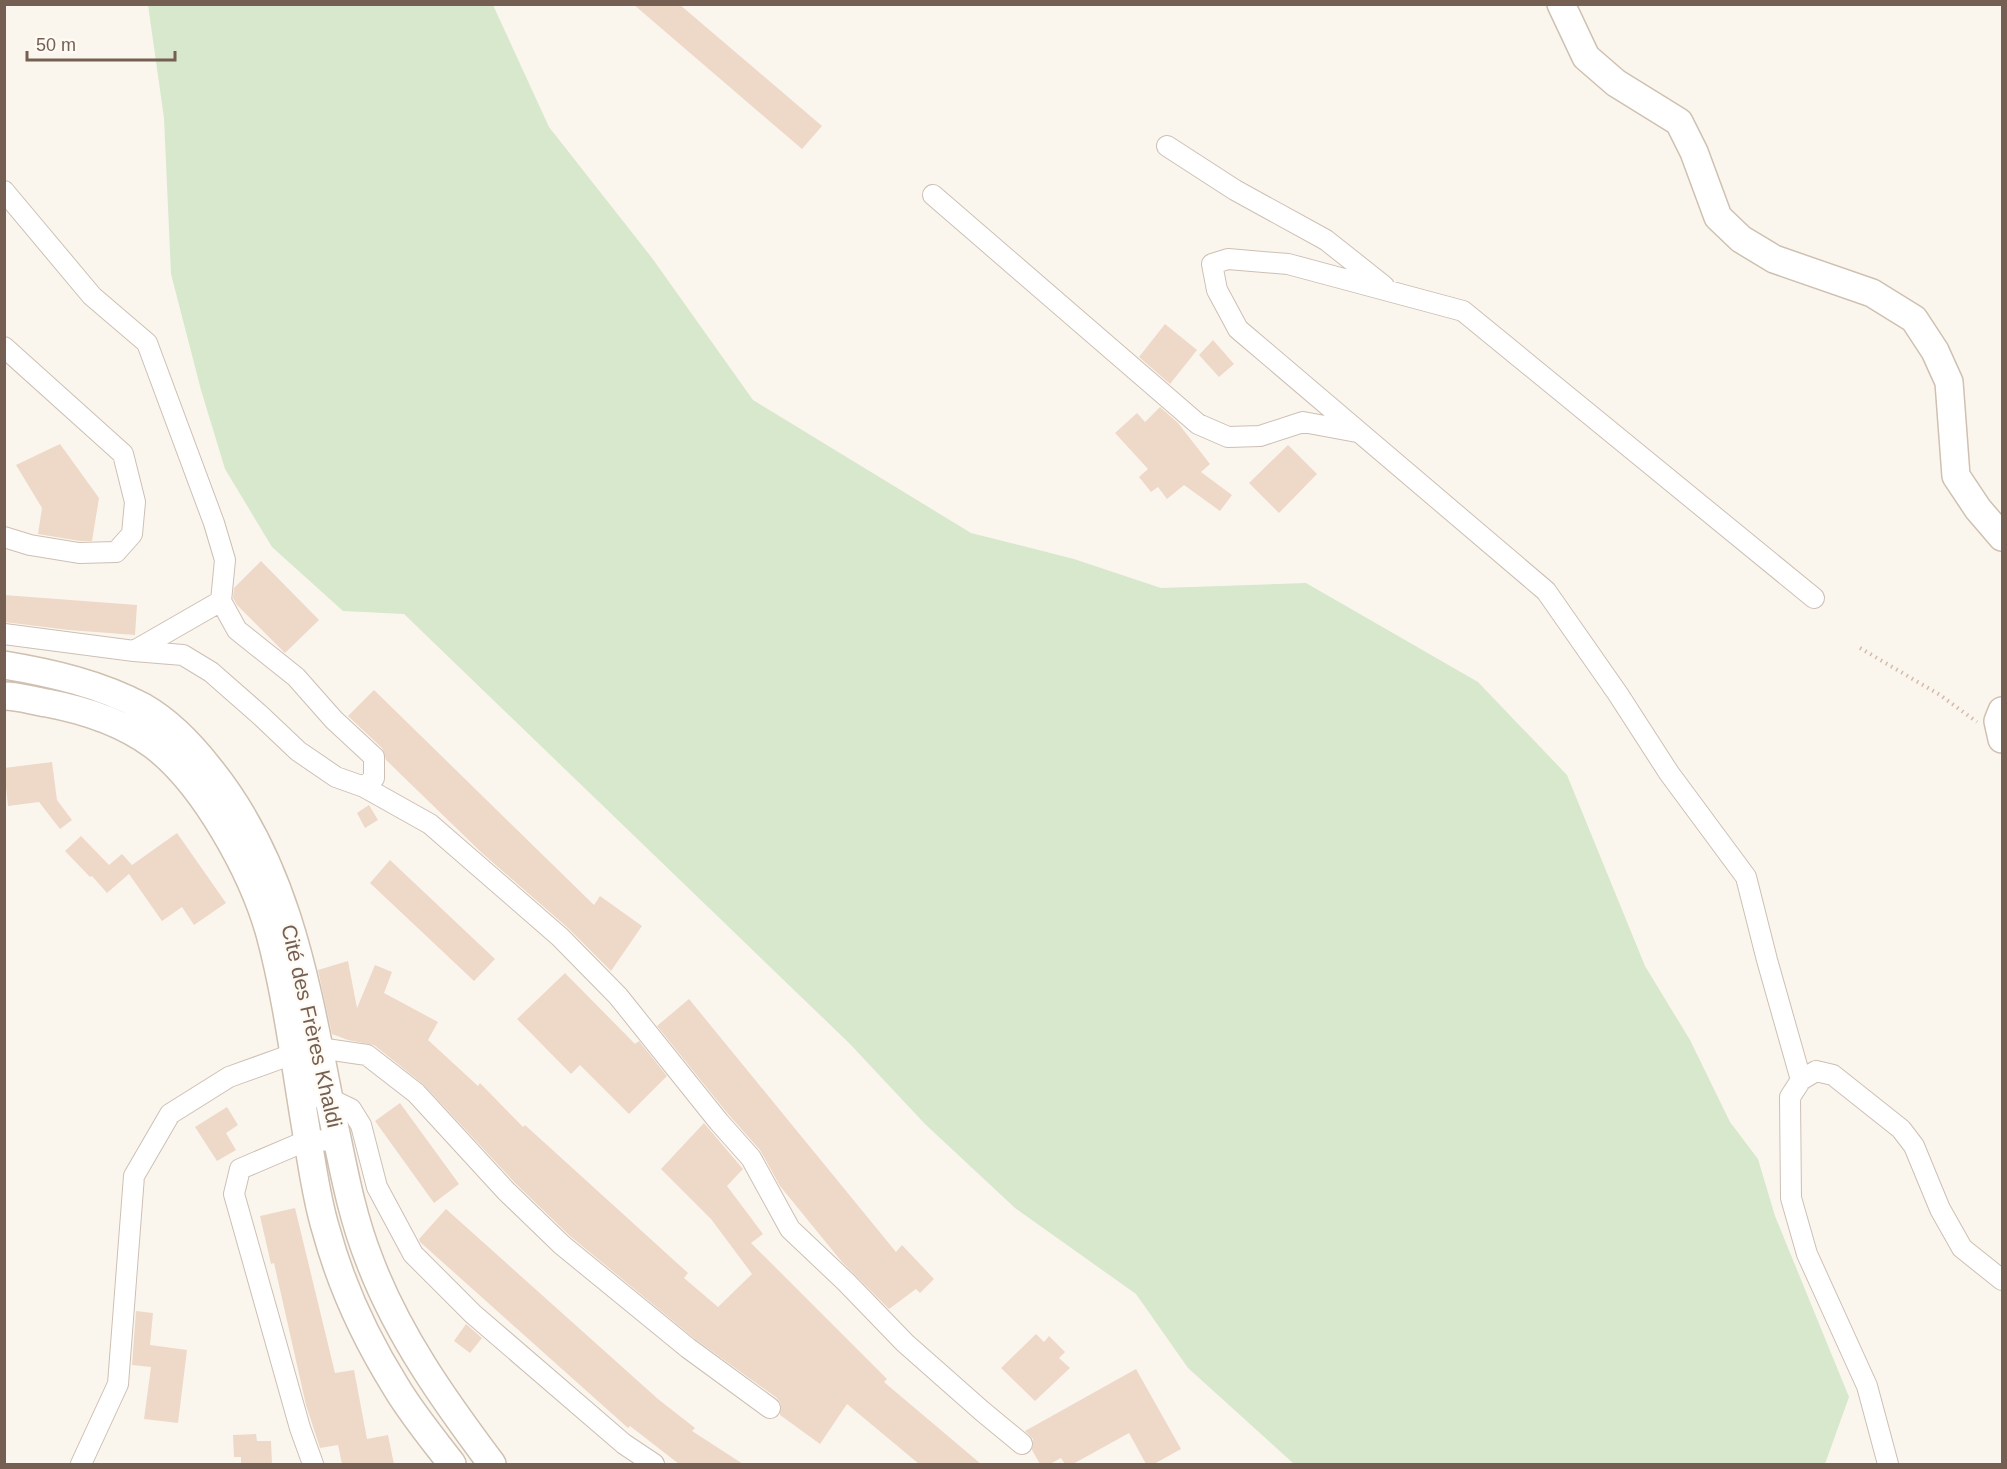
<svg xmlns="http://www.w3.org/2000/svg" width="2007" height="1469" viewBox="0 0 2007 1469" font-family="Helvetica,sans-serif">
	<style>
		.green { fill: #d7e8cc }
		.building { fill: #eed8c8 }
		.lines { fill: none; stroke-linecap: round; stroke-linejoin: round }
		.street-casing { stroke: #cdbfb4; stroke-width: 22 }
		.secondary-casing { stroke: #cfc0b1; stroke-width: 30 }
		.path { stroke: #d3bbaa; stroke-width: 4; stroke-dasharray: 1.5 4.5; stroke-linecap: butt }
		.street { stroke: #fff; stroke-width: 20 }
		.secondary { stroke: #fff; stroke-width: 27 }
		.labels { text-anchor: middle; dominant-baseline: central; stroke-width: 4.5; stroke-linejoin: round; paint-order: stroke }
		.street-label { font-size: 21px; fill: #755f52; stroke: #fefaf4 }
	</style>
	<rect width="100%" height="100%" fill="#fbf6ed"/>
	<path class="green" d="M148 5H493L549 127 652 258 753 400 971 533 1074 559 1161 588 1306 583 1478 682 1567 775 1645 966 1690 1040 1730 1122 1758 1159 1775 1216 1849 1397 1825 1464H1294L1188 1368 1136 1294 1015 1208 925 1124 849 1043 404 614 343 611 272 547 225 469 201 390 171 274 164 118Z"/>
	<path class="building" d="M633 4H679L822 126 802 149Z
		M1165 324 1197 350 1170 384 1139 357Z
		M1213 340 1234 364 1219 377 1199 355Z
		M1160 407 1178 423 1210 464 1201 472 1232 495 1220 511 1184 485 1167 499 1158 487 1151 492 1139 477 1148 469 1115 433 1137 413 1145 422Z
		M60 444 99 498 92 541H80L38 534 42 508 16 465Z
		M1288 445 1317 474 1279 513 1249 483Z
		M261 561 319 620 285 653 237 605 233 598 234 588Z
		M4 595 137 605 135 635 69 630 4 622Z
		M374 690 594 905 600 896 642 926 611 971 568 928 482 853 386 760 382 748 348 716Z
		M52 762 57 800 72 820 60 829 39 802 8 806 4 768Z
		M369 805 378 820 365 828 357 813Z
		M177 833 226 903 194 925 182 907 162 921 129 874 107 893 92 876 90 877 65 851 81 836 109 865 122 854 132 865Z
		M390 860 495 959 474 981 370 883Z
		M348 961 357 1008 375 965 392 972 384 993 438 1022 428 1040 478 1086 480 1083 523 1127 525 1125 688 1273 684 1278 718 1307 752 1274 711 1219 661 1169 704 1123 743 1169 727 1186 763 1234 751 1243 887 1379 884 1382 981 1464H919L847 1404 820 1444 780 1415 781 1404 777 1398 695 1339 570 1236 515 1183 423 1084 374 1045 348 1040 332 1034 318 970Z
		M565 973 635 1044 639 1041 667 1076 629 1114 580 1065 571 1074 517 1019Z
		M689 999 896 1252 902 1245 934 1279 920 1293 916 1289 889 1309 842 1262 780 1186 760 1150 728 1114 657 1026Z
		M400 1103 459 1184 434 1203 375 1121Z
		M227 1107 238 1125 226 1133 236 1150 217 1161 195 1127Z
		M295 1208 335 1373 354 1370 367 1439 388 1435 394 1464H342L338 1445 320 1448 306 1405 274 1263 271 1264 260 1216Z
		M446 1209 658 1399 695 1428 692 1431 743 1464H679L630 1426 628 1428 420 1242 419 1239Z
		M136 1311 153 1313 150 1345 187 1350 178 1423 144 1419 151 1367 132 1365Z
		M466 1324 482 1338 470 1353 454 1341Z
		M1036 1334 1044 1342 1049 1336 1065 1352 1059 1358 1070 1368 1035 1401 1001 1368Z
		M1136 1369 1181 1449 1154 1464H1146L1129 1433 1073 1464H1065L1061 1458 1050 1464H1040L1032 1450 1033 1439 1025 1431Z
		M256 1434 257 1441H271L272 1464H241V1457H234L233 1435Z"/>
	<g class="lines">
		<defs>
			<path id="street" d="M1167 146 1235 190 1326 240 1384 286
				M4 191 92 296 147 343 214 523 225 560 221 601 237 630 296 677 334 720 374 757V778L364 787 336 777 298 751 260 715 211 672 183 655 134 651 4 634
				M933 195 1198 424 1228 437 1260 436 1303 422 1357 432
				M4 347 123 454 135 502 132 534 116 552 79 553 30 545 4 537
				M134 651 221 601
				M364 787 430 824 560 937 618 996 719 1122 751 1158 790 1229 846 1282 905 1343 982 1411 1022 1444
				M1801 1080 1767 960 1746 877 1669 773 1618 694 1546 591 1238 329 1217 290 1212 264 1228 259 1288 264 1463 311 1814 598
				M320 1098H328L351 1109 361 1125 377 1187 413 1254 473 1314 624 1444 654 1464
				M81 1464 118 1384 134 1176 170 1114 229 1077 293 1054 319 1048 367 1055 416 1093 506 1191 562 1245 688 1348 770 1408
				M313 1464 300 1428 234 1194 240 1169 308 1140 337 1141
				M1888 1464 1867 1386 1807 1254 1791 1198 1790 1097 1801 1080 1816 1071 1833 1075 1901 1129 1914 1146 1940 1209 1962 1248 2002 1280"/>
			<path id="secondary" d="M1561 4 1586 57 1616 83 1679 122 1694 152 1718 217 1741 239 1774 259 1872 293 1914 319 1935 351 1949 382 1956 476 1978 509 2002 537
				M4 665C52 673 100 684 143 707 169 722 191 745 209 768 296 875 310 1012 338 1143 346 1182 354 1221 369 1259 397 1334 444 1400 492 1464
				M4 696C19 696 33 701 47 703 84 710 122 722 153 745 204 783 253 873 270 934 288 1001 296 1072 308 1141 313 1171 317 1201 326 1230 341 1285 366 1339 396 1387 412 1414 433 1439 452 1464
				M2002 711 1998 721 2002 739"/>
		</defs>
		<use href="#street" class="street-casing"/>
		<use href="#secondary" class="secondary-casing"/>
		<path class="path" d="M1860 648 1940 695 1977 722"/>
		<use href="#street" class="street"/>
		<use href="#secondary" class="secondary"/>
	</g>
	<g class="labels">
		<g class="street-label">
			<text transform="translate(312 1026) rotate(77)">Cité des Frères Khaldi</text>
		</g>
	</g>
	<rect width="2007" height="1469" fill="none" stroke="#755f52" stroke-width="12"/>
	<path d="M27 51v9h148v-9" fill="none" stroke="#755f52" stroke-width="3"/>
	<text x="36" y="51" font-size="18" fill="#755f52" stroke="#fefaf4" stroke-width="4.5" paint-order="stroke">50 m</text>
</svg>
